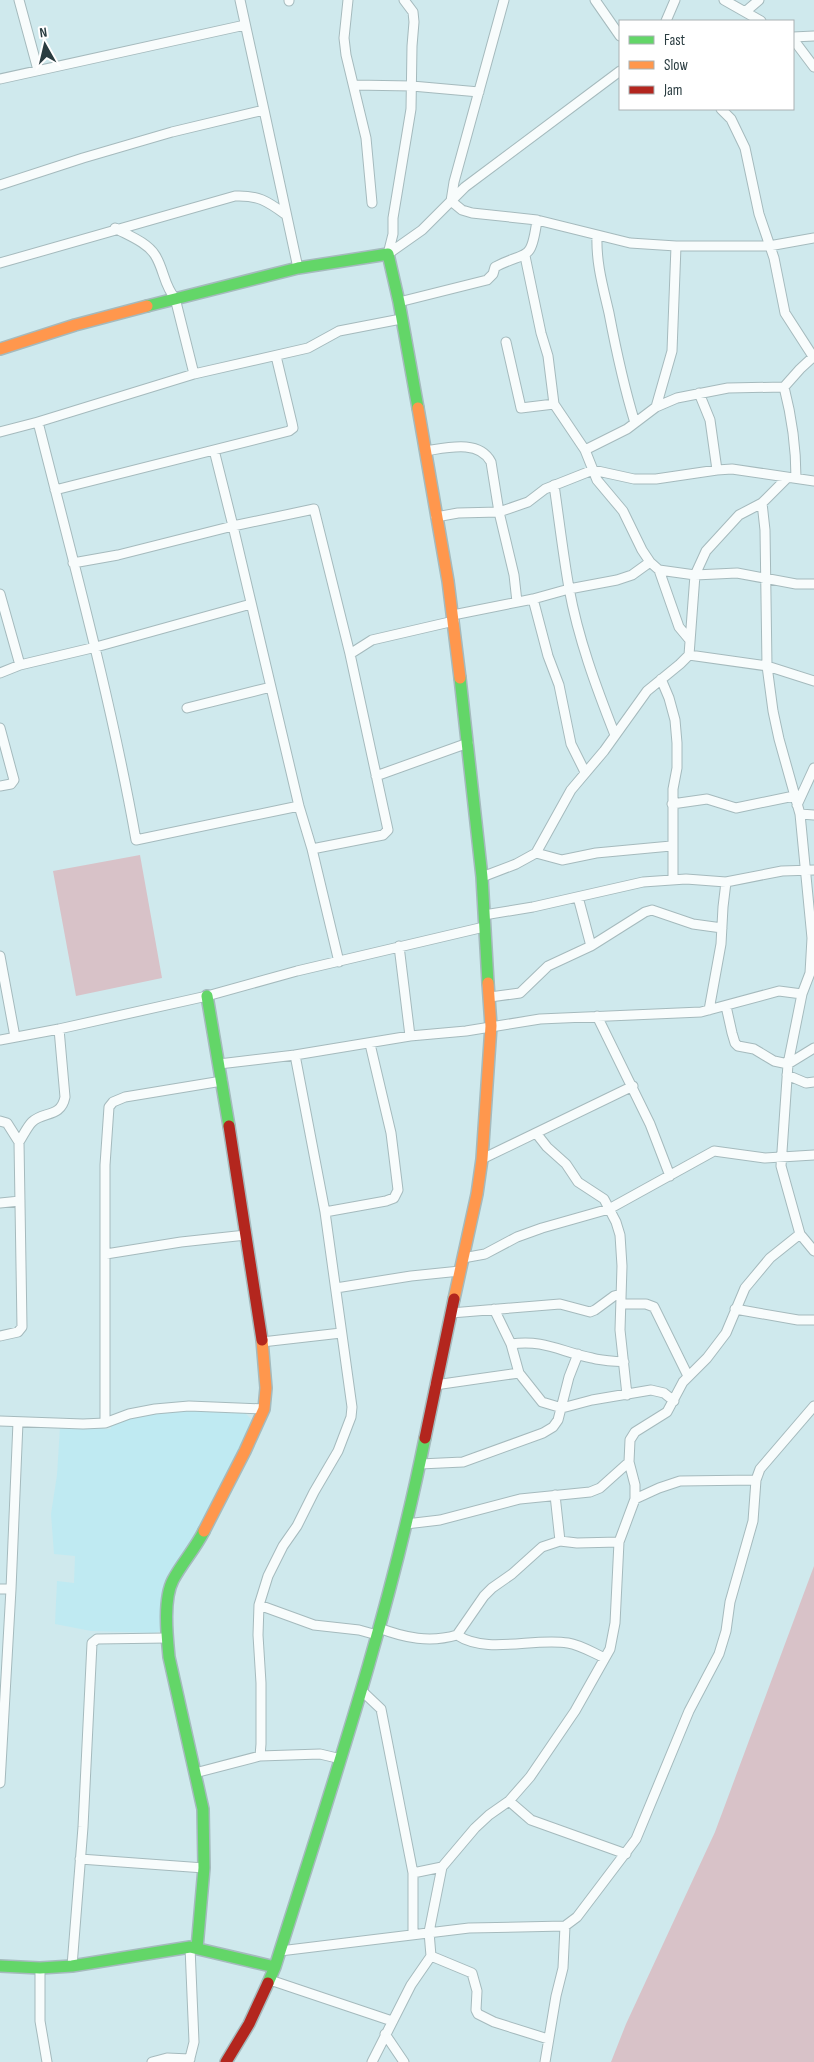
<svg xmlns="http://www.w3.org/2000/svg" width="814" height="2062" viewBox="0 0 814 2062" font-family="'Sofia Sans Condensed',sans-serif">
	<style>
		.built { fill: #bfeaf2 }
		.green { fill: #d8c2c8 }
		.lines { fill: none; stroke-linecap: round; stroke-linejoin: round }
		.street-casing { stroke: #a5babd; stroke-width: 11 }
		.fast-casing { stroke: #a5babd; stroke-width: 14 }
		.slow-casing { stroke: #a5babd; stroke-width: 14 }
		.jam-casing { stroke: #a5babd; stroke-width: 14 }
		.street { stroke: #f8fcfc; stroke-width: 9 }
		.fast { stroke: #63d668; stroke-width: 11 }
		.slow { stroke: #ff974d; stroke-width: 11 }
		.jam { stroke: #b3261e; stroke-width: 11 }
	</style>
	<rect width="100%" height="100%" fill="#cfe9ed"/>
	<path class="built" d="M179 1409 244 1412 254 1422 164 1608 161 1631 154 1633 91 1631 55 1624 57 1581 74 1583 75 1556 54 1554 51 1514 57 1475 60 1427 111 1429 110 1423 133 1417Z"/>
	<path class="green" d="M140 855 162 978 76 996 53 871Z
		M814 1566V2062H611L626 2024 715 1832Z"/>
	<g class="lines">
		<defs>
			<path id="street" d="M19 0 38 70
				M289 0V1
				M348 0 344 38 346 55 366 138 372 203
				M595 0 620 36
				M724 0 761 21
				M745 12 759 0
				M666 21 675 0
				M793 37 814 36
				M793 39 814 67
				M0 79 245 25
				M354 85 412 86 479 92
				M721 109 731 119 745 148 759 214 774 258 785 313 814 358
				M264 110 298 268
				M0 185 83 158 172 132 264 110 240 0
				M451 201 465 187 620 71
				M451 201 454 182 504 0
				M115 228C127 235 147 242 155 255 164 269 164 286 175 298L194 374
				M597 236C596 263 603 287 609 313 616 350 624 387 635 423
				M388 254 422 230 451 201 462 210 472 213 537 220 630 243 676 246H769L814 238
				M388 254 393 234V218L411 109 412 46 414 22 413 12 404 0
				M525 256 541 333 548 356 554 404 585 450 597 480 623 511 642 550 650 562 659 570 695 575 737 573 796 584H814
				M0 263 235 196C258 195 267 201 285 214
				M399 302 487 280 493 274 495 267C527 250 531 264 537 220
				M506 342 521 408 554 404
				M784 387C792 418 796 447 796 478
				M699 393 710 420 717 470
				M656 407 672 351 676 246
				M0 432 38 422
				M214 450 233 526 299 806 312 849 339 962
				M585 450 627 429 656 407 677 398 728 388 784 387 800 369 814 356
				M425 451C446 448 479 439 491 462L499 512 514 575 517 602
				M787 478 762 503 765 530 767 666 773 711 779 739 800 814 812 938 810 973 802 994 788 1064 781 1166 800 1234 814 1251
				M554 485C559 519 563 554 569 588 578 638 596 687 615 735
				M55 490 289 431 293 428 292 423 276 356
				M436 517 458 513 499 512 528 502 545 489 593 470 634 479H656L717 470 732 469 814 481
				M73 563 118 555 233 526 314 509 350 654 388 830 383 835 312 849
				M659 570 679 627 689 639
				M0 594 20 665 96 647 251 604
				M533 599 548 656 559 685 571 744 585 772
				M453 615 533 599 569 589 617 580 632 575 650 562
				M350 654 372 640 454 621
				M689 655 767 666 814 681
				M0 673 20 665
				M661 679 669 698 675 720 677 743V768L673 789V879
				M187 708 271 687
				M0 728 14 780 11 784 0 786
				M376 776 468 743
				M672 804 707 799 736 808 794 796
				M797 805 814 768
				M299 806 136 840C111 699 73 561 38 422L194 374 308 348 339 331 401 319
				M800 814 814 815
				M536 853 562 860 596 853 671 846
				M482 877 516 864 536 853 571 790 604 751 647 691 680 664 689 655 695 575 706 551 739 515 762 503
				M484 915 533 907 643 882 686 879 726 882 782 871 814 870
				M591 946 645 912 652 910 693 924 722 928
				M0 956 15 1037
				M490 997 520 993 548 966 591 946 578 897
				M726 1006 732 1033 735 1043 738 1046 754 1049 774 1061 788 1064 814 1048
				M709 1010 721 944 723 907 726 882
				M597 1016 650 1124 670 1176
				M410 1036 466 1031 540 1019 701 1012 779 991 802 994
				M0 1040 59 1029 207 996 297 971 484 927
				M219 1064 295 1055 410 1036 399 946
				M787 1075 806 1083 814 1082
				M0 1121 7 1123 19 1142
				M536 1133 547 1147 566 1164 578 1182 604 1199 616 1222 620 1235 622 1266 620 1330 627 1395
				M482 1159 633 1086
				M0 1203 20 1201
				M325 1212 386 1201 394 1198 398 1190 391 1133 370 1044
				M106 1254 181 1242 246 1235
				M463 1258 485 1254 517 1237 542 1228 609 1209 714 1151 765 1158 814 1155
				M336 1288 411 1276 460 1271
				M621 1304H646L654 1307 688 1376
				M494 1309 511 1344 519 1373 542 1402 562 1408 592 1400 651 1390 664 1393 674 1401
				M735 1309 798 1320H814
				M451 1313 560 1304 590 1312 595 1310 614 1296 621 1294
				M0 1336 18 1332 22 1327 19 1142C23 1136 27 1127 32 1122 43 1111 61 1118 65 1097L59 1029
				M262 1342 341 1333
				M511 1344C544 1339 561 1352 592 1358 602 1361 613 1361 624 1362
				M435 1385 519 1373
				M0 1421 83 1424 105 1423 129 1414 155 1409 189 1406 264 1409
				M105 1423V1165L109 1107 113 1102 125 1097 222 1081
				M420 1464 463 1462 543 1433 553 1427 558 1420 569 1377 578 1354
				M555 1495 560 1541
				M635 1499 659 1488 680 1481 756 1480
				M406 1524 440 1520 520 1499 590 1492 600 1488 629 1462
				M0 1589H11L0 1783
				M11 1589 18 1422
				M259 1605 314 1625 359 1630 377 1635
				M379 1628C405 1638 430 1643 457 1635L484 1596 492 1588 512 1574 542 1547 560 1541 577 1543 619 1542
				M457 1635C487 1655 534 1637 568 1643 581 1645 593 1653 605 1658
				M362 1691 381 1709 413 1873 442 1867
				M260 1756 320 1754 341 1759
				M195 1773 260 1756 261 1744V1683L258 1635 259 1605 268 1576 283 1546 297 1526 314 1492 338 1451 351 1417 352 1407 325 1212 295 1055
				M509 1801 531 1820 626 1854
				M80 1859 204 1868
				M413 1873V1934
				M280 1951 469 1928 565 1926 577 1917 636 1839 689 1711 719 1654 726 1631 730 1602 753 1521 756 1480 760 1469 814 1406
				M431 1956 472 1973 477 1991 476 2010 478 2014 494 2022 548 2039
				M72 1966 83 1827 92 1643 97 1639 167 1638
				M40 1968V2021L47 2062
				M270 1980 392 2021
				M385 2034 404 2062
				M152 2062 167 2058 190 2059
				M189 2062 194 2042 190 1947
				M372 2062 411 1985 431 1956 429 1932 442 1867 475 1828 489 1815 509 1801 530 1777 575 1711 610 1649 615 1623 619 1542 635 1499V1485L629 1462 630 1440 635 1432 667 1412 683 1382 707 1358 726 1333 745 1288 770 1258 800 1234
				M545 2062 556 1996 563 1968 565 1926"/>
			<path id="fast" d="M147 306 298 268 388 254 399 302 418 408
				M460 678 482 877 488 983
				M207 996 229 1126
				M197 1948 204 1868 203 1809 169 1657C167 1636 163 1599 173 1580 182 1563 195 1549 204 1531
				M0 1966 40 1968 72 1966 190 1947 275 1967
				M268 1983 275 1967C330 1792 389 1618 425 1438"/>
			<path id="slow" d="M0 349 75 325 147 306
				M418 408 448 581 460 678
				M454 1299 477 1194 482 1159 491 1026 488 983
				M204 1531 245 1451 264 1409 266 1388 262 1340"/>
			<path id="jam" d="M229 1126 262 1340
				M425 1438 454 1299
				M226 2062 249 2024 268 1983"/>
		</defs>
		<use href="#street" class="street-casing"/>
		<use href="#fast" class="fast-casing"/>
		<use href="#slow" class="slow-casing"/>
		<use href="#jam" class="jam-casing"/>
		<use href="#street" class="street"/>
		<use href="#fast" class="fast"/>
		<use href="#slow" class="slow"/>
		<use href="#jam" class="jam"/>
	</g>
	<rect x="619" y="20" width="175" height="90" fill="#ffffff" stroke="#aab1b3"/>
	<rect x="629" y="36" width="25" height="8" fill="#63d668" stroke="#aab1b3"/>
	<text x="664" y="45" font-size="15" fill="#2a3c40">Fast</text>
	<rect x="629" y="61" width="25" height="8" fill="#ff974d" stroke="#aab1b3"/>
	<text x="664" y="70" font-size="15" fill="#2a3c40">Slow</text>
	<rect x="629" y="86" width="25" height="8" fill="#b3261e" stroke="#aab1b3"/>
	<text x="664" y="95" font-size="15" fill="#2a3c40">Jam</text>
	<g transform="translate(45 45) rotate(352)" stroke="#ffffff" stroke-width="4" paint-order="stroke">
	<path d="M0-4L9 19L0 12L-9 19Z" fill="#2a3c40"/>
	<text y="-8" font-size="14" font-weight="bold" text-anchor="middle" fill="#2a3c40">N</text>
	</g>
</svg>
